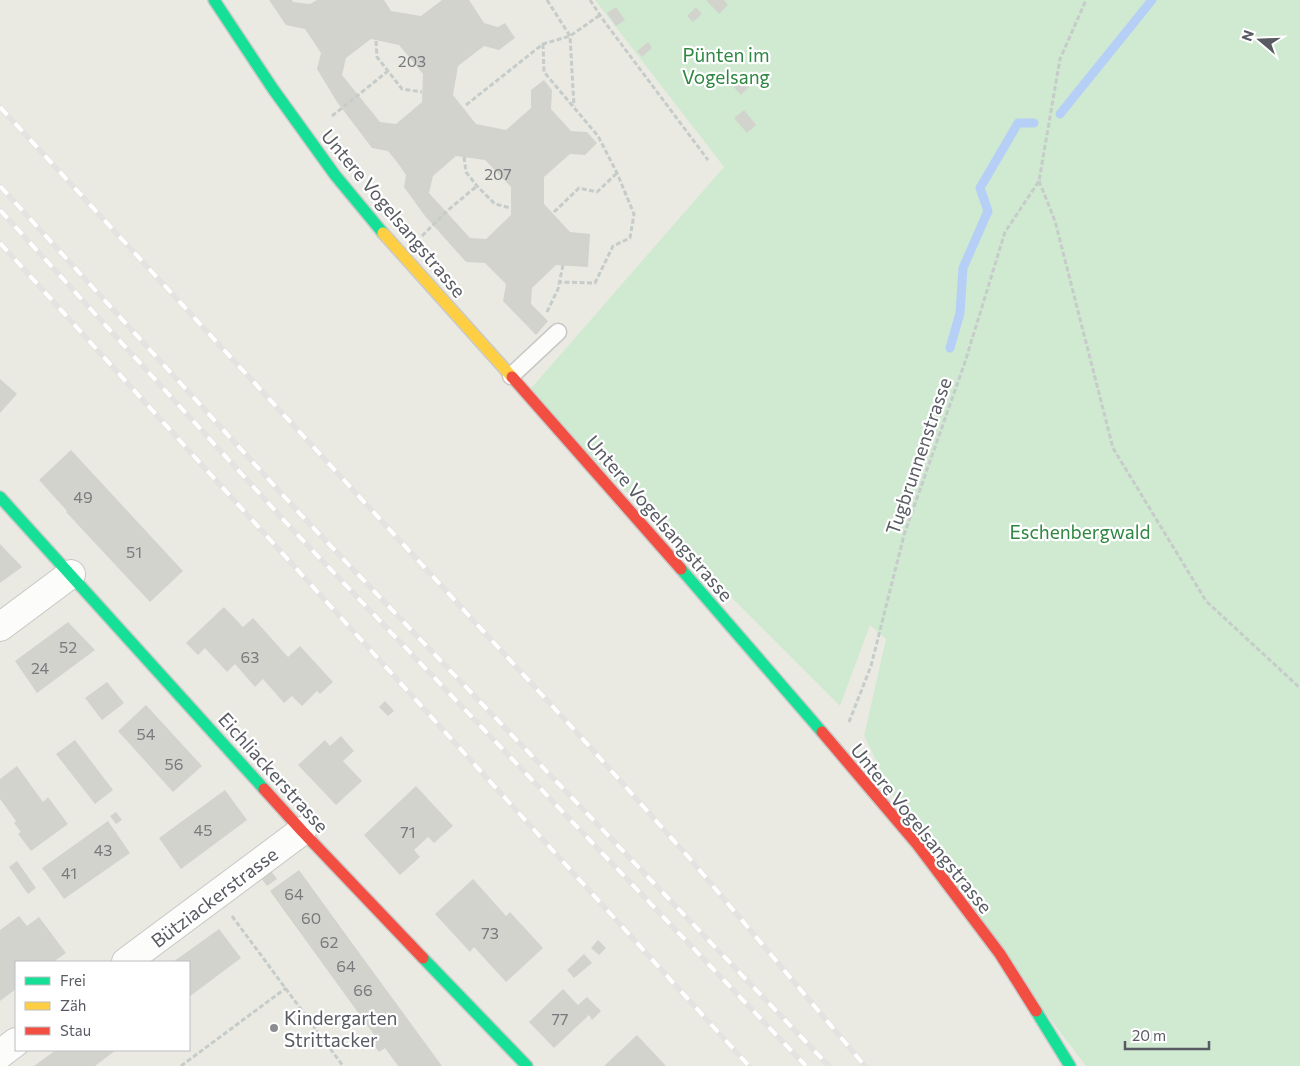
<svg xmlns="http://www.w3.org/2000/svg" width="1300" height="1066" viewBox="0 0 1300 1066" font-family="Commissioner,sans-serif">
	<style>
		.green { fill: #d0e9d1 }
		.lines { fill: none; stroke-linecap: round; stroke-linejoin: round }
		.stream { stroke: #b5cff7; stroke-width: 9 }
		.building { fill: #d3d3ce; fill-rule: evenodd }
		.lane-casing { stroke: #c7c7c6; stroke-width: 19 }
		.street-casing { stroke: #c7c7c6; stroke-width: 30 }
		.fast-casing { stroke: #c9c9c9; stroke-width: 14 }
		.slow-casing { stroke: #c9c9c9; stroke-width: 14 }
		.jam-casing { stroke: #c9c9c9; stroke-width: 14 }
		.path { stroke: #c6ccca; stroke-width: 3; stroke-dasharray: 5 2.5; stroke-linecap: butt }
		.lane { stroke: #fcfcfb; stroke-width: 16 }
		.street { stroke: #fcfcfb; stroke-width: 28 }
		.fast { stroke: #16e098; stroke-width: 11 }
		.slow { stroke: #ffcf43; stroke-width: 11 }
		.jam { stroke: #f24e42; stroke-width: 11 }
		.rail-casing { stroke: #e3e3e2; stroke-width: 5.5 }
		.rail { stroke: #fff; stroke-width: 4; stroke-dasharray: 11; stroke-linecap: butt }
		.poi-dot { fill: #8c8d90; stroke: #fff; stroke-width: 2 }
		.labels { text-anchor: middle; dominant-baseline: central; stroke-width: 4.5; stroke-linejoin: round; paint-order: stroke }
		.number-label { font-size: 16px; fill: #787a7e }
		.park-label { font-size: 19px; fill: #2e8640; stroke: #fff }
		.street-label { font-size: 19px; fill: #595b63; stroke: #fff }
		.poi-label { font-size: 19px; fill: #595b63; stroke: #fff; text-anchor: start }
	</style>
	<rect width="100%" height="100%" fill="#eaeae3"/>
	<path class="green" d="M595 0H1300V1066H1086L917 844 864 736 886 639 870 625 840 706 527 393 724 167Z"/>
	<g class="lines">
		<path class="stream" d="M1060 114 1152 0
			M950 348 960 313 963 268 988 211 980 188 1018 123H1034"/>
	</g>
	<path class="building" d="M269 0H292L293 2 310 4 317 0H384L391 11 421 16 442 0H469L484 23 498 27 505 23 515 38 499 50 484 46 458 66 453 95 476 124 506 130 531 108V90L544 80 552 90 551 109 571 131 587 132 597 143 585 155 570 154 544 177V204L570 232 590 234 588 267 556 265 532 288 531 304 548 321 536 335 503 301 506 284 485 263 466 262 425 216 404 187 406 175 397 162 388 151 372 148 337 102 317 69 321 53 305 29 286 25ZM371 39 399 45 423 74 422 102 396 124 380 122 342 75 346 58ZM456 156 485 160 511 187V215L486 239 470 238 429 193 433 176Z
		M706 0H724L728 5 719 14Z
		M616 7 625 20 616 26 607 13Z
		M696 7 702 14 693 22 687 16Z
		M648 42 652 48 642 57 637 51Z
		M705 74 714 84 708 91 698 81Z
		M740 76 749 87 741 95 731 84Z
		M744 110 756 125 747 133 734 118Z
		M0 379 17 394 0 413Z
		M71 450 183 571 150 602 66 512 67 511 39 480Z
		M0 544 22 567 0 583Z
		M224 607 243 627 253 618 288 657 300 646 333 682 320 694 317 691 302 706 292 696 284 703 263 679 255 687 235 664 227 672 205 648 198 655 186 643Z
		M68 622 95 650 37 693 15 661Z
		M107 682 124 703 102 720 85 698Z
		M385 701 394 711 388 716 379 707Z
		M146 705 202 766 173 792 118 731Z
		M341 736 354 751 343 761 362 781 336 805 298 765 325 740 330 746Z
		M75 740 113 790 95 804 56 754Z
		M17 766 43 802 48 797 68 824 31 851 18 834 21 832 14 823 16 821 0 799V779Z
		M416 786 453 826 434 843 428 837 414 850 420 857 400 875 364 835Z
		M225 790 247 820 181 869 159 838Z
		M116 812 122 820 116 824 110 816Z
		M108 821 130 853 64 899 42 868Z
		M17 861 36 888 28 894 9 867Z
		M299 870 352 943 442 1066H398L385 1048 379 1052 369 1039 375 1036 270 891Z
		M271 871 277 879 267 886 261 878Z
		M473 879 506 916 510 912 543 948 506 982 474 947 470 952 435 914Z
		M19 916 27 926 39 917 66 953 53 962H16V989L0 1001V930Z
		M219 929 241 958 189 997V962H173Z
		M598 940 606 948 599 955 591 948Z
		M584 954 592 963 574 978 567 970Z
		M563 989 578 1005 587 997 601 1011 592 1020 589 1015 554 1048 529 1022Z
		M637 1035 666 1066H604Z
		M56 1050H116L95 1066H34Z"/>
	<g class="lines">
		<defs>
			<path id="lane" d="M511 376 558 332"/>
			<path id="street" d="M0 627 71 574
				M126 962 302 831
				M0 1054 16 1042"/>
			<path id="fast" d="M214 0 273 89 335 175 383 233
				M0 497 264 789
				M681 569 822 732
				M423 958 527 1066
				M1036 1011 1070 1066"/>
			<path id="slow" d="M383 233 512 377"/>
			<path id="jam" d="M512 377 681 569
				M822 732 917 844 1000 954 1036 1011
				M264 789 302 831 423 958"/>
		</defs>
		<use href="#lane" class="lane-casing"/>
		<use href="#street" class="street-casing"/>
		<use href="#fast" class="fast-casing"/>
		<use href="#slow" class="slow-casing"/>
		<use href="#jam" class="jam-casing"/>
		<path class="path" d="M547 0 570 36 574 106
			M590 0 604 21 708 160
			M376 41 377 57 402 89 422 92
			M543 44 544 72 598 136 617 173 634 214 630 238 613 246 595 283 559 282
			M466 105 543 44 570 36 600 15
			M332 116 388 71
			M464 157 466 172 477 186 495 204 511 208
			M1039 181 1055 221 1113 448 1206 601 1300 688
			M554 212 579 188 597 192 617 173
			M422 236 448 210 477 186
			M547 312 558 289 563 265
			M849 722 871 666 904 535 965 362 1005 232 1039 181 1060 59 1086 0
			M232 916 343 1066
			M181 1066 286 988"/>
		<use href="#lane" class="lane"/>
		<use href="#street" class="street"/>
		<use href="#fast" class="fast"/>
		<use href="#slow" class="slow"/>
		<use href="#jam" class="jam"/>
		<defs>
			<path id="rail" d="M0 107 591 748 691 860 865 1066
				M0 186 303 517 829 1066
				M0 210 292 529 806 1066
				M0 243 749 1066"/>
		</defs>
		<use href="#rail" class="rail-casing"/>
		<use href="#rail" class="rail"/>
	</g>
	<circle class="poi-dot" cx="274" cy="1028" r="5"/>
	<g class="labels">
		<g class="number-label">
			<text x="412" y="60">203</text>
			<text x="498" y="173">207</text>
			<text x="83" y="496">49</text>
			<text x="134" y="551">51</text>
			<text x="68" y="646">52</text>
			<text x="250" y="656">63</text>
			<text x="40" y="667">24</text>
			<text x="146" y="733">54</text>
			<text x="174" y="763">56</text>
			<text x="203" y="829">45</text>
			<text x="408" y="831">71</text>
			<text x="103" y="849">43</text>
			<text x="69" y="872">41</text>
			<text x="294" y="893">64</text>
			<text x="311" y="917">60</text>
			<text x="490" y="932">73</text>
			<text x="329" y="941">62</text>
			<text x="346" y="965">64</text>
			<text x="363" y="989">66</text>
			<text x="560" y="1018">77</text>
		</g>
		<g class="park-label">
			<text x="726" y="54">Pünten im<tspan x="726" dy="22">Vogelsang</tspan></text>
			<text x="1080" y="531">Eschenbergwald</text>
		</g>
		<g class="street-label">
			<text transform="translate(394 213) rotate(50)">Untere Vogelsangstrasse</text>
			<text transform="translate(918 456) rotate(-71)">Tugbrunnenstrasse</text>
			<text transform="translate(660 518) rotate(49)">Untere Vogelsangstrasse</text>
			<text transform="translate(274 772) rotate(48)">Eichliackerstrasse</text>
			<text transform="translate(922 828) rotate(51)">Untere Vogelsangstrasse</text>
			<text transform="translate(214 897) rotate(-37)">Bütziackerstrasse</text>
		</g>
		<g class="poi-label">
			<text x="284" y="1017">Kindergarten<tspan x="284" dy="22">Strittacker</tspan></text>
		</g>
	</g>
	<rect x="15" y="961" width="175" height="90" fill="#ffffff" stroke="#bdbdc1"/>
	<rect x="25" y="977" width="25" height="8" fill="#16e098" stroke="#bdbdc1"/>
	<text x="60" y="986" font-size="15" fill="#595b63">Frei</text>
	<rect x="25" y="1002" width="25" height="8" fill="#ffcf43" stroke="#bdbdc1"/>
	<text x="60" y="1011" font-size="15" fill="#595b63">Zäh</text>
	<rect x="25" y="1027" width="25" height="8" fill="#f24e42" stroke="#bdbdc1"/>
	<text x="60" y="1036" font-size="15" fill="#595b63">Stau</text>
	<g transform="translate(1260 40) rotate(289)" stroke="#ffffff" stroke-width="4" paint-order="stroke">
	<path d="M0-4L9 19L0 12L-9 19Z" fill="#595b63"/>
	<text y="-8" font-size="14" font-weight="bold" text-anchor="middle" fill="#595b63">N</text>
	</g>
	<path d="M1125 1041v8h84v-8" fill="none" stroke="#595b63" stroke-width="2.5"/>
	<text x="1132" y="1041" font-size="15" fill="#595b63" stroke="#ffffff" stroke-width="4" paint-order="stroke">20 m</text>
</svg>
